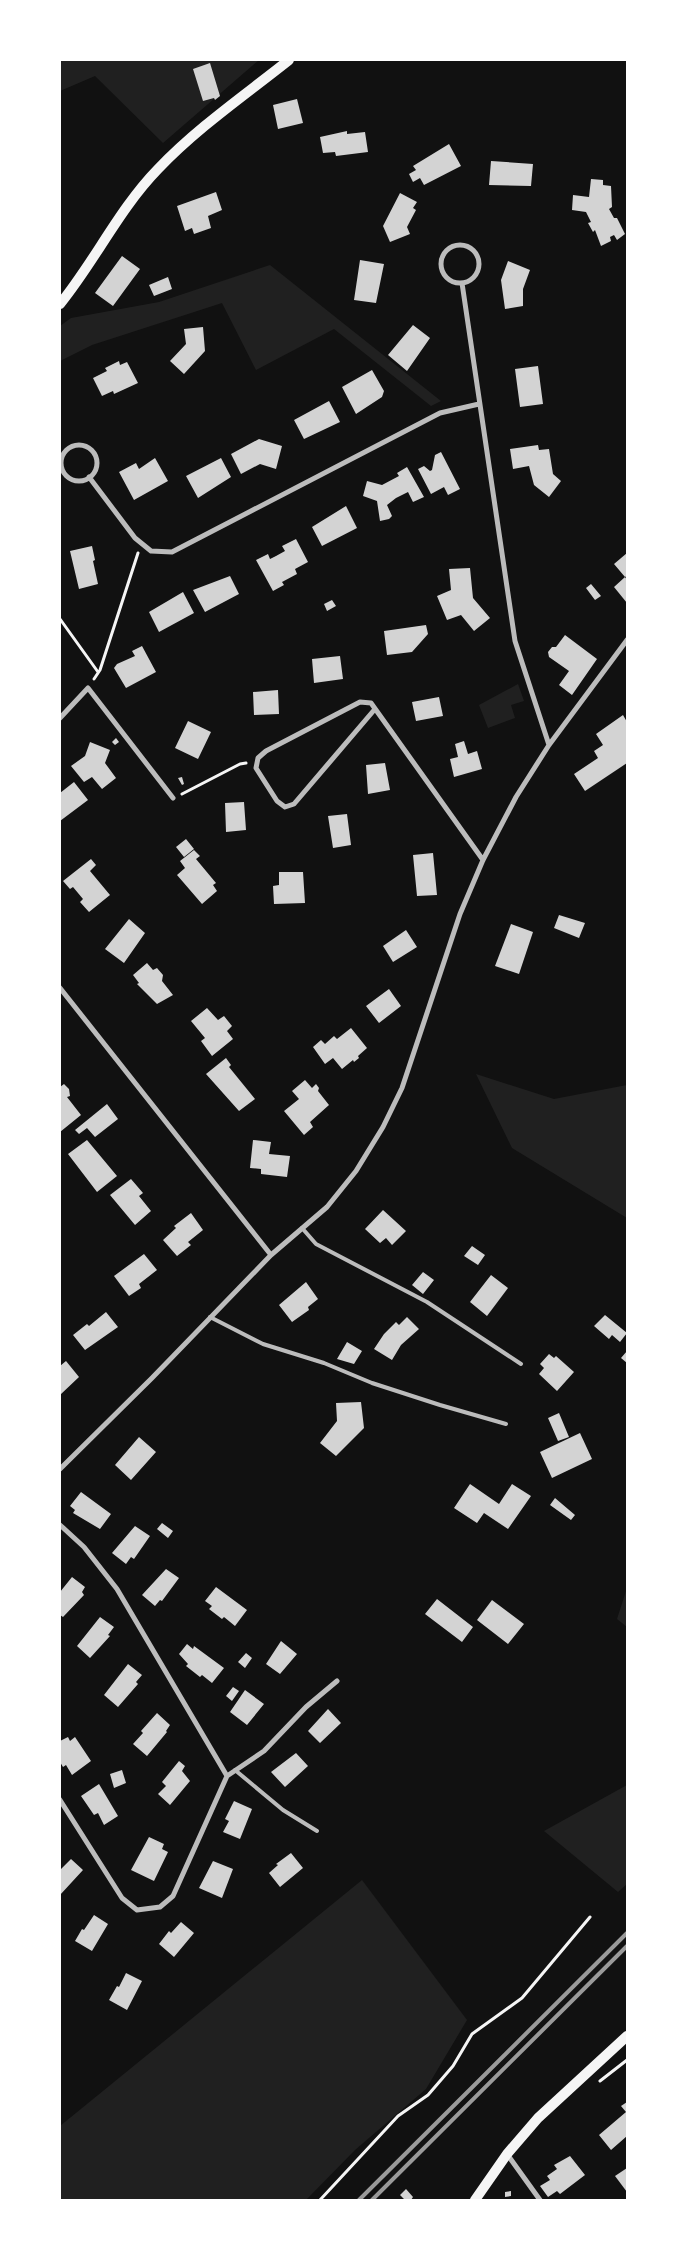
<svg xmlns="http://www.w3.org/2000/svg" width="687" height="2260" viewBox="0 0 687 2260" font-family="'Fira Sans Condensed',sans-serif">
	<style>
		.green { fill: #202020 }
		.building { fill: #d3d3d3 }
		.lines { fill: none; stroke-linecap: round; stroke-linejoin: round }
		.path { stroke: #f5f5f5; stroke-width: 3 }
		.service { stroke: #bcbcbc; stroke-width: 4 }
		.minor { stroke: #bcbcbc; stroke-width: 5 }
		.secondary { stroke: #f5f5f5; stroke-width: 10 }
		.rail { stroke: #9a9a9a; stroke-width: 4 }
	</style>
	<rect width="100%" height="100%" fill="#111"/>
	<path class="green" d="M60 60H259L163 143 95 76 60 91Z
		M270 265 441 401 431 406 334 329 256 370 222 303 92 345 60 361V326L71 318 159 302Z
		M518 684 524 701 511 705 515 718 488 728 479 705Z
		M476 1074 554 1099 627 1085V1218L512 1148Z
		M627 1588V1627L617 1619Z
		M627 1785V1884L618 1892 544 1831Z
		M362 1880 467 2020 426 2089 355 2150 306 2200H60V2126Z"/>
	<path class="building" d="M210 63 220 96 215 100 214 98 203 101 193 69Z
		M297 99 303 123 278 129 273 105Z
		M347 131V134L365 132 368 152 336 156 335 152 323 153 320 137Z
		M449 144 461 166 424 185 420 178 413 182 409 174 416 170 413 166Z
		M491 161 533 164 531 186 489 185Z
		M591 179 603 180V185L611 186 612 207 609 209 614 218H617L625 234 617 240 614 235 610 237 611 241 601 246 595 230 593 232 588 223 591 222 586 212 572 210 573 195 589 197Z
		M216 192 222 210 208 216 211 228 194 234 192 228 185 231 177 206Z
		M400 193 417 202 413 208 416 210 407 227 410 234 390 242 383 226Z
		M122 256 140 269 113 306 95 293Z
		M360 260 384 264 376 303 354 300Z
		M508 261 530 270 523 289V306L505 309 501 280Z
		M168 277 172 289 154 296 149 285Z
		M413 325 430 338 407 371 388 355Z
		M203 327 205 351 184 374 170 361 186 344 184 329Z
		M119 361 120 365 127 362 138 383 114 394 113 391 102 396 93 378 107 371 105 368Z
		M538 366 543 404 520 407 515 369Z
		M372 370 384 391 382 397 356 414 342 387Z
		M329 401 340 422 304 439 294 420Z
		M259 439 282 446 276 469 260 464 241 474 231 454Z
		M538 445 539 450 549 449 553 474 561 481 549 497 534 485 529 466 513 469 510 449Z
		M441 452 460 489 448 495 444 487 431 494 418 469 424 466 430 471 432 470 435 455Z
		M155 458 168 481 134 500 119 472 136 463 139 469Z
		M221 458 231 477 198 498 186 476Z
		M407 467 424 497 413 502 408 492 396 498 387 505 392 516 389 519 380 521 377 501 363 496 367 481 382 485 399 476 397 473Z
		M346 506 357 528 322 546 312 527Z
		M296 539 308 562 295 569 297 574 282 582 284 585 273 591 256 560 268 554 270 559 276 556 285 551 282 546Z
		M92 546 95 560 93 561 98 584 79 589 70 551Z
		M627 553V576L625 577 614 564Z
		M470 568 473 598 490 618 474 631 461 615 447 620 437 596 451 590 449 569Z
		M230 576 239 594 205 612 193 590Z
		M625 577 627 580V603L614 587Z
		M591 584 601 596 595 600 586 588Z
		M183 592 194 613 159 632 149 612Z
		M332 600 336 606 327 611 324 604Z
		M426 625 428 634 412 652 387 655 384 631Z
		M565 635 597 659 572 695 559 685 569 671 549 657 548 652 552 647H556Z
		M142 646 156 672 126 688 114 668 117 664 135 656 132 651Z
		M340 656 343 679 314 683 312 659Z
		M278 690 279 714 254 715 253 692Z
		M439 697 443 716 416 721 412 702Z
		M623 715 627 722V763L585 791 574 774 598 758 594 751 603 745 596 734Z
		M188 721 211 732 198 759 175 748Z
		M116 738 119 742 115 745 112 742Z
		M464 741 468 754 477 751 482 769 454 777 450 759 458 757 455 744Z
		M90 742 110 750 105 763 116 778 102 789 92 777 84 782 71 766 85 756Z
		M385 763 390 790 368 794 366 765Z
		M182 777 184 784 182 785 178 778Z
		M74 782 88 800 60 821V793Z
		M244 802 246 830 226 832 225 803Z
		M347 814 351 845 333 848 328 816Z
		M186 839 194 849 184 857 176 847Z
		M194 850 200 856 196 859 216 883 213 885 217 891 202 904 177 875 185 868 180 861Z
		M433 853 437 895 417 896 413 855Z
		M91 859 96 865 90 871 110 895 89 912 80 902 83 899 73 887 70 889 63 881Z
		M279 872H303L305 903 274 904 273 886 279 885Z
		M559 915 585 923 579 938 554 928Z
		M129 919 145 933 124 963 105 949Z
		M511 924 533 932 519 974 495 966Z
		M406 930 417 947 393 962 383 946Z
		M147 963 153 970 157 968 163 975 162 981 173 995 157 1004 137 984 139 983 133 975Z
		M389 989 401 1006 379 1023 366 1006Z
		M207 1008 218 1020 224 1016 232 1026 227 1031 233 1039 212 1056 201 1041 205 1038 191 1021Z
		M351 1028 367 1048 358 1056 359 1058 354 1062 353 1060 342 1069 333 1058 325 1064 313 1047 321 1040 325 1044 334 1036 337 1039Z
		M226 1058 231 1065 229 1067 255 1099 239 1111 206 1074Z
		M305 1080 312 1088 316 1084 319 1088 318 1091 329 1105 310 1122 313 1127 304 1135 284 1111 299 1099 292 1091Z
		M64 1084 69 1089 70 1096 67 1097 81 1115 60 1132V1087Z
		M107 1104 118 1119 95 1137 87 1128 79 1134 75 1130Z
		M87 1140 117 1176 97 1192 68 1154Z
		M253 1140 271 1142 269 1154 290 1156 287 1177 261 1174V1169L250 1168Z
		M131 1179 143 1193 139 1196 151 1211 135 1225 110 1195Z
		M383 1210 406 1231 392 1245 386 1238 380 1243 365 1229Z
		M191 1213 203 1230 188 1242 191 1245 177 1256 163 1240 176 1228 174 1226Z
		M472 1246 485 1255 478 1265 464 1256Z
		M144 1254 157 1270 139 1284 141 1288 129 1296 114 1276Z
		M423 1272 434 1280 423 1294 412 1285Z
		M491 1275 508 1288 487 1316 470 1302Z
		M306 1282 318 1299 308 1307 309 1310 292 1322 279 1305Z
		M106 1312 118 1327 85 1350 73 1335 87 1324 89 1326Z
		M605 1315 627 1333 620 1342 612 1335 609 1339 594 1326Z
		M407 1317 419 1329 401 1345 392 1360 374 1349 384 1334 396 1322 399 1325Z
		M347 1342 362 1351 354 1364 337 1359Z
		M627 1351V1363L621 1358Z
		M549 1354 554 1358 556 1356 574 1372 557 1391 539 1374 544 1368 540 1364Z
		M66 1361 79 1377 60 1395V1366Z
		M361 1402 364 1428 336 1456 320 1443 337 1421 336 1403Z
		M559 1413 569 1437 558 1441 548 1418Z
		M580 1433 592 1459 552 1478 540 1452Z
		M139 1437 156 1452 131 1480 115 1465Z
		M470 1484 499 1504 512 1484 531 1496 508 1529 484 1513 477 1523 454 1508Z
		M81 1492 111 1514 100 1529 73 1513 75 1510 70 1506Z
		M555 1498 575 1515 571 1520 550 1505Z
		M162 1523 173 1531 168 1538 157 1529Z
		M135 1526 150 1536 134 1559 131 1557 126 1564 112 1553Z
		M166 1569 179 1578 162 1601 160 1600 155 1606 142 1595Z
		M72 1577 85 1587 82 1592 84 1595 63 1617 60 1615V1592Z
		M216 1587 247 1610 235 1626 224 1617 222 1619 209 1609 212 1606 205 1601Z
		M437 1599 473 1627 462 1642 425 1614Z
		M492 1600 524 1624 508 1644 477 1620Z
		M100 1617 114 1627 108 1635 110 1636 90 1658 77 1646Z
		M281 1641 297 1654 280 1674 266 1664Z
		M187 1644 193 1649 194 1646 224 1668 212 1683 202 1675 200 1677 186 1666 188 1664 179 1654Z
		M246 1653 252 1658 245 1668 238 1662Z
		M128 1664 142 1675 136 1682 138 1684 118 1707 104 1695Z
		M233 1687 239 1691 232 1701 226 1696Z
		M245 1690 264 1704 247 1725 230 1712Z
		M328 1709 341 1723 320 1743 308 1731Z
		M157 1713 170 1725 166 1731 167 1732 147 1756 133 1744 143 1733 141 1731Z
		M68 1737 70 1741 75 1737 91 1761 72 1775 66 1765 63 1767 60 1762V1741Z
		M296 1753 308 1766 285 1787 271 1772Z
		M179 1761 185 1766 182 1771 190 1781 170 1805 158 1794 166 1786 162 1782Z
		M122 1770 126 1783 114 1788 110 1774Z
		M99 1784 118 1816 104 1825 98 1813 94 1815 81 1796Z
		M234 1801 252 1809 240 1839 223 1832 229 1821 225 1819Z
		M149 1837 164 1844 162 1849 168 1852 154 1881 131 1870Z
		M291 1853 303 1868 280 1887 269 1873 278 1865 276 1864Z
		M71 1859 83 1870 60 1895V1870Z
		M213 1861 233 1869 222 1898 199 1888Z
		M94 1915 108 1924 92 1951 75 1941 82 1929 84 1930Z
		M181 1922 194 1933 174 1957 159 1944 169 1931 171 1933Z
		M126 1973 142 1981 127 2010 109 2000 117 1986 119 1987Z
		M627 2102V2136L611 2150 599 2135 626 2112 621 2106Z
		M570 2156 585 2175 560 2194 557 2191 548 2197 540 2186 550 2180 547 2176 557 2169 554 2165Z
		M627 2168V2192L615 2176Z
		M406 2189 413 2197 411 2200H405L400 2195Z
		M511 2191V2196L505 2197V2192Z"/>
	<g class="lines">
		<path class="path" d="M60 619 98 672
			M94 679 100 670 138 553
			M182 794 240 764 246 763
			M600 2081 627 2060
			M320 2200 398 2116 428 2095 453 2066 472 2034 522 1998 590 1917"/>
		<path class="service" d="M302 1228 316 1244 427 1302 521 1364
			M210 1317 263 1344 324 1363 372 1383 440 1405 506 1424
			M235 1770 283 1810 317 1831"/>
		<path class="minor" d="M441 264a19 19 0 1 1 38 0a19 19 0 1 1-38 0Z
			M462 283 515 641 549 745
			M61 463a18 18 0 1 1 36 0a18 18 0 1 1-36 0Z
			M89 477 135 538 151 551 172 552 440 413 479 404
			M375 709 294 804 285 807 277 801 256 768 258 758 266 751 360 702 371 703 483 860
			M60 718 88 688 173 798
			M60 988 271 1255
			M60 1469 152 1378 271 1255 327 1207 356 1171 383 1127 402 1088 460 914 483 860 516 797 549 745 627 640
			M60 1525 84 1547 117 1589 227 1776 173 1896 160 1907 137 1910 122 1898 60 1800
			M227 1776 264 1751 306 1707 337 1681
			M507 2154 540 2200"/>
		<path class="secondary" d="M60 304C95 261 119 209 158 169 197 128 245 95 289 60
			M475 2200 507 2154 538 2118 627 2036"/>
		<path class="rail" d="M359 2200 627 1933
			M372 2200 627 1946"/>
	</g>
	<rect width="687" height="2260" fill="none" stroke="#ffffff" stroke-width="122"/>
</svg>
